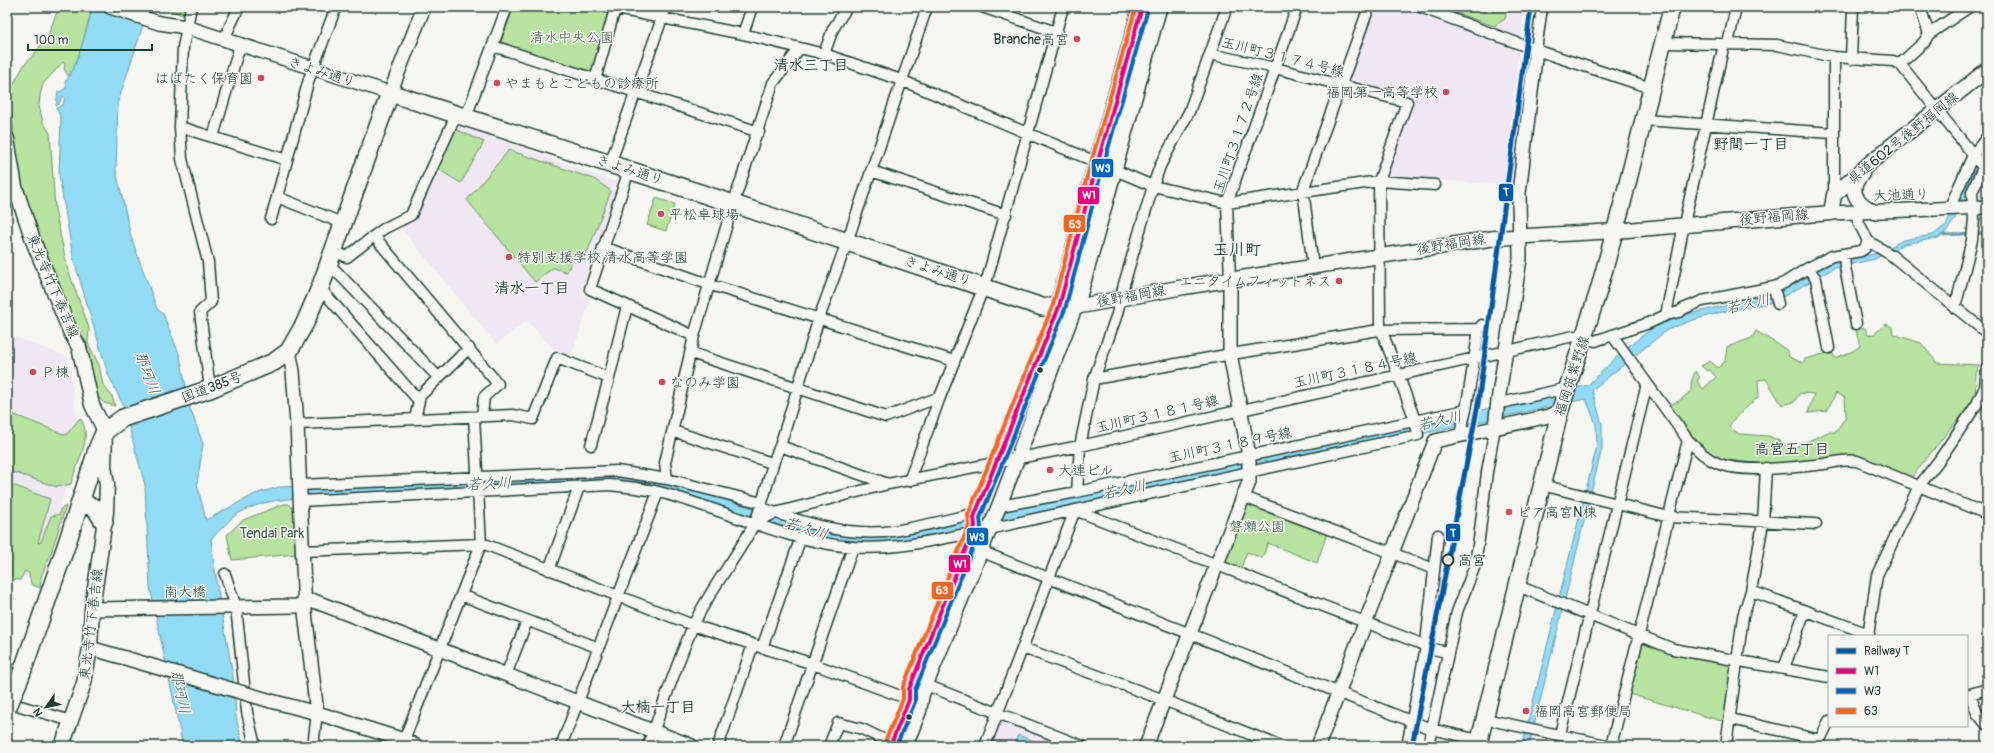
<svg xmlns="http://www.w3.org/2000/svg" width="1994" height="753" viewBox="0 0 1994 753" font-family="Pangolin,'Klee One',sans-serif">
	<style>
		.built { fill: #efe7f2 }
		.green { fill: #b8e29f; stroke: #6c906a; fill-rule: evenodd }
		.water { fill: #93dcf5; stroke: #659ca8 }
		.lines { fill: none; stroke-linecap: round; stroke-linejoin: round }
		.stream { stroke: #659ca8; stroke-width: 2.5 }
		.minor-casing { stroke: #1f3d34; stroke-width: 13 }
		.tertiary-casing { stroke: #1f3d34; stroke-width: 16 }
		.secondary-casing { stroke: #1f3d34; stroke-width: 17 }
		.primary-casing { stroke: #1f3d34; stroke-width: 19 }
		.trunk-casing { stroke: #1f3d34; stroke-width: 20 }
		.minor { stroke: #f6f6f2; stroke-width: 10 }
		.tertiary { stroke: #f6f6f2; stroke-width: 13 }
		.secondary { stroke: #f6f6f2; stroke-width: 14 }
		.primary { stroke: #f6f6f2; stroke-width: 16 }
		.trunk { stroke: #f6f6f2; stroke-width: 17 }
		.tertiary-bridge-casing { stroke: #1f3d34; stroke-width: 16; stroke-linecap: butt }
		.trunk-bridge-casing { stroke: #1f3d34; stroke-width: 20; stroke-linecap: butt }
		.tertiary-bridge { stroke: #f6f6f2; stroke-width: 13 }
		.trunk-bridge { stroke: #f6f6f2; stroke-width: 17 }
		.bus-1-casing { stroke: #f6f6f2; stroke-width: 7 }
		.bus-2-casing { stroke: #f6f6f2; stroke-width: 7 }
		.bus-3-casing { stroke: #f6f6f2; stroke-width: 7 }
		.bus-1 { stroke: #e5007d; stroke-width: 4 }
		.bus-2 { stroke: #0065bd; stroke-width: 4 }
		.bus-3 { stroke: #f26522; stroke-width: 4 }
		.rail-1-casing { stroke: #f6f6f2; stroke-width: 8 }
		.rail-1 { stroke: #0059a6; stroke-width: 5 }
		.poi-dot { fill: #d1495b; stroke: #f6f6f2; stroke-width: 1.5 }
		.bus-dot { fill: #1f3d34; stroke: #f6f6f2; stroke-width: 1.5 }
		.stop-dot { fill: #f6f6f2; stroke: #1f3d34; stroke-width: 2 }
		.labels { text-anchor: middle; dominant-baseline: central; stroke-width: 3; stroke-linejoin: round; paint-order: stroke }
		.park-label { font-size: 14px; fill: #3e5e49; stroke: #f6f6f2 }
		.poi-label { font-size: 14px; fill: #1f3d34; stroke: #f6f6f2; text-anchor: start }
		.street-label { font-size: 14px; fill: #1f3d34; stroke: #f6f6f2 }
		.stop-label { font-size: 14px; font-weight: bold; fill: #1f3d34; stroke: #f6f6f2; text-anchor: start }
		.neighbourhood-label { font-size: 15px; font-weight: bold; fill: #1f3d34; stroke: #f6f6f2 }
		.water-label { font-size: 15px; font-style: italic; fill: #365d5b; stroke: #f6f6f2 }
		.quarter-label { font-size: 16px; font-weight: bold; fill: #1f3d34; stroke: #f6f6f2 }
		.line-badge { stroke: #f6f6f2; stroke-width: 1.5 }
		.badge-label { font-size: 11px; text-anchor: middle; font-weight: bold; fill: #fff }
	</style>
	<rect width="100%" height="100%" fill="#f6f6f2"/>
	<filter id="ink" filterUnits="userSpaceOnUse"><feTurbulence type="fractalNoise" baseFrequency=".025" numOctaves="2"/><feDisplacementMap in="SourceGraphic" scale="8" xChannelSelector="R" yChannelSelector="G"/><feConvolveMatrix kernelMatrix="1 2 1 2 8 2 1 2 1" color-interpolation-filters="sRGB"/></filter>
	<g filter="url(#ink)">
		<path class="built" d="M1372 7H1400L1519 50 1504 185 1383 176 1409 101 1347 84Z
			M1433 7H1525L1521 39Z
			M455 124 618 183 581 290 583 296 590 300 573 351 563 359 527 321 496 344 398 224 415 216Z
			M7 334 68 357 80 446 34 580 7 571Z
			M998 721 1065 746H989Z"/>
		<path class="green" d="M59 7H74L91 13 79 55 70 78 64 69 65 65 63 62 43 84 40 95 39 106 43 122 50 133 55 209 67 267 89 328 88 343 99 365 103 385 112 396 115 406 104 403 97 396 86 347 42 250 20 187 9 92 24 65 36 52 48 35Z
			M161 7H187L185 16Z
			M514 7H591L611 11 592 76 500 44Z
			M1438 7H1507L1505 19 1494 26Z
			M455 129 484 142 461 183 436 168Z
			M509 150 594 179 611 191 585 258 575 254 567 272 553 268 535 282 467 200Z
			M656 198 675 204 666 231 647 225Z
			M1886 324 1892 327 1893 334 1921 343 1937 363 1979 365 1976 374 1975 403 1954 424 1911 478 1857 458 1764 464 1726 460 1709 454 1690 439 1666 406 1679 401 1691 391V383L1695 371 1700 377 1697 381 1703 389 1716 377 1710 370 1707 371 1701 366 1710 361 1718 368 1725 361 1727 347 1752 338 1756 331 1787 350 1789 357 1803 363 1805 359 1827 353 1833 354 1835 358 1853 351 1860 346 1855 327 1865 328 1868 335 1874 334ZM1766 379 1782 405 1794 402 1800 393 1814 394 1808 413 1827 411 1836 393 1845 398 1846 416 1836 432H1828L1793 448 1769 436 1739 434 1729 427 1732 421 1759 396 1758 380Z
			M7 412 66 435 80 418C94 437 76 464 71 484L62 486 58 485 57 487 7 470Z
			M7 483 50 499 38 543 41 542 51 516 60 514V509L66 506 51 553 41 577 40 588 31 584 29 573 25 571 20 580 7 579Z
			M1252 502 1328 531 1317 563 1268 543 1262 558 1247 552 1241 568 1221 562 1241 510Z
			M284 504H289L295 511 297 554 232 560 227 535 243 520Z
			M1640 639 1736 662 1728 723 1626 693Z"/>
		<path class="water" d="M93 7H149L118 102 116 170 131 237 157 309 163 314 180 356 190 408 203 444 197 484 206 520 255 494 279 487 609 474 667 483 818 527 842 532 957 520 1458 414 1503 406 1588 385 1626 348 1662 321 1664 323 1689 314 1746 301 1769 298 1834 262 1879 253 1903 240 1933 235 1946 225 1974 164 1980 153 1987 145V154L1953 222 1945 233 1938 238 1904 244 1875 259 1834 268 1774 302 1718 313 1690 321 1667 330 1592 390 1602 424V448L1529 746H1522L1597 446 1596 424 1586 399 912 542 840 544 609 481 324 498C295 498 266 498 239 513 229 519 220 531 211 539L217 585 234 682 236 717 243 746H183L150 587 145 485 123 405 108 374 73 257 59 175 61 118 56 108 63 105 65 98 62 96 59 104 56 106 58 91 60 92 67 87 65 81C76 74 88 22 93 7Z
			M1018 735 1046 745V746H1014Z"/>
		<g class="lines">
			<path class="stream" d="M1976 234 1987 233
				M1942 235 1971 234"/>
			<defs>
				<path id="minor" d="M191 7 183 47 180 127 182 159 208 262 211 302 200 312 210 389
					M607 7 743 34 824 54 901 80 1153 186 1227 203 1379 181 1435 185
					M982 7 1056 32
					M1420 7 1536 50 1651 88
					M1920 7 1929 34 1969 7
					M743 34 752 7
					M224 39 239 7
					M1663 43 1777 45 1834 57 1893 61 1900 64 1983 167
					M1728 44 1736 7
					M493 46 759 132
					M1536 50 1542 7
					M824 54 833 29 847 7
					M1210 54 1275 68 1407 102 1379 181 1380 326 1415 420 1418 435
					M1834 57V195
					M1851 59 1853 7
					M1900 64 1924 42 1929 34
					M595 80 615 9
					M466 117 507 7
					M1644 120 1833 133
					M180 127 287 160
					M213 137 240 45
					M610 164 666 7
					M629 170 590 289 694 336
					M871 171 1006 215
					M277 197 342 223
					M1949 209 1973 155 1987 137
					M1857 213 1858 221 1868 241 1891 255 1987 333
					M271 219 309 79 336 7
					M374 236 385 228 411 215 456 115
					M603 247 708 284 954 361
					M332 250 347 257 374 236 498 384 484 397 482 416
					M1844 254 1845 267 1856 324
					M328 266 335 270 439 378
					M1313 266 1303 190 1369 7
					M1808 268 1816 279 1829 348
					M1230 280 1227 203 1297 7
					M1774 287 1778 304
					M320 288 419 401
					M1955 308 1972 240 1974 219 1972 192 1987 159
					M1666 315 1684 224 1724 44
					M1612 335 1688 440C1696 449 1706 458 1717 463 1742 474 1796 467 1824 464 1838 462 1841 459 1857 461L1987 514
					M691 353 886 417 940 397 988 276 1063 7
					M1094 379 1226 355 1379 330 1479 329
					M1498 401 1505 402 1568 388
					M415 419 420 396 469 348
					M297 424 513 415 533 419 557 358 609 378 627 306
					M673 431 772 463
					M1460 434 1466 410 1479 329 1482 325
					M591 445 609 378
					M780 446 888 484
					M667 479 665 463 694 336 730 214 773 83 800 48
					M909 481 940 397
					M300 485 617 471 667 479 762 503V508C801 522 842 535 884 532 915 529 946 520 976 513
					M1542 485 1669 517 1816 524
					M1077 492 1080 446 1094 379 1117 314 1124 284 1153 186 1160 166 1189 112 1227 7
					M1244 497 1434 569
					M300 501 610 485C626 487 643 488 659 492 723 509 785 541 852 547 892 551 933 540 972 533
					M1000 506 1077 492 1466 410
					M754 523 775 513 888 484 1080 446 1574 336 1595 341 1649 323 1666 315 1679 312 1683 309 1702 301 1774 287 1784 283 1808 268 1832 256 1861 251 1865 248 1868 241
					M989 529 1418 435
					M302 551 481 544 487 545 693 625 813 664 914 701
					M980 551 1431 729 1479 740
					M549 570 579 487
					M225 574 236 607 247 712 255 746
					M1518 586 1673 649 1829 677
					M1751 591 1869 634
					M461 595 599 648
					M1868 636 1877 575 1919 486 1940 459 1977 404 1985 387 1987 367
					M762 648 801 537
					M1023 648 1164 700 1280 746
					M1784 668 1805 611
					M506 675 527 621
					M926 685 1082 746
					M1970 694 1977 713 1987 725
					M1967 695 1987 689
					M7 702 71 721
					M1485 719 1611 746
					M1731 719 1820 740
					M1560 734 1647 384
					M402 745 481 544 474 417
					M313 746 317 713
					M561 746 658 492
					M648 746C663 706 676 665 693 626 709 590 736 559 754 524 766 499 768 471 780 446L819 318 847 242 927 7
					M718 746 753 645
					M784 746 853 547
					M829 746 838 723 862 729 891 743
					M985 746 1075 510 1419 643 1428 648 1447 652
					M1407 746 1425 652 1438 535
					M1428 746 1457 612 1474 568 1479 539 1487 472 1495 427
					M1611 746 1688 440
					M1726 746 1743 616 1751 591 1763 523 1766 468
					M1817 746 1829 721"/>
				<path id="tertiary" d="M110 7 159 23 186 27 390 93 424 7
					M1831 213 1987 207
					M289 351 293 371 297 424 305 612 317 713
					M1495 427 1498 401 1520 259 1519 193 1536 50
					M92 609 296 606 314 601 692 746
					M90 648 125 658
					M271 701 317 713 404 740 416 746
					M1146 746 1249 482V456L1230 354V280
					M1318 746 1435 441 1549 416 1560 411"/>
				<path id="secondary" d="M7 139 15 187 34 243 70 331 79 347 92 405 105 431 104 467 107 484 106 512 92 609 90 648 84 683 62 746
					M1862 174C1846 191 1857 203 1874 212
					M890 746 909 700V689L975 526 974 517 1059 307
					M905 746 919 711 922 694 997 511 1075 307 1184 287 1495 238 1615 231 1831 213 1834 195 1872 161 1987 70"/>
				<path id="primary" d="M1478 746 1560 411 1599 289 1623 201 1672 7"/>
				<path id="trunk" d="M1059 307 1094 175 1142 7
					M80 502 95 508 104 522
					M67 543 98 447 105 431 123 418 210 389 274 362 289 351 305 323 320 288 390 93 734 204 1042 307H1075L1158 7"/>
			</defs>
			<use href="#minor" class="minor-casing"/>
			<use href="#tertiary" class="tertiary-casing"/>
			<use href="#secondary" class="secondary-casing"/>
			<use href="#primary" class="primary-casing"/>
			<use href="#trunk" class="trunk-casing"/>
			<use href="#minor" class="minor"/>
			<use href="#tertiary" class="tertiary"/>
			<use href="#secondary" class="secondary"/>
			<use href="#primary" class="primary"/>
			<use href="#trunk" class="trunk"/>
			<defs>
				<path id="tertiary-bridge" d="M125 658 271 701"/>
				<path id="trunk-bridge" d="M7 709 21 675 67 543"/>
			</defs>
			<use href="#tertiary-bridge" class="tertiary-bridge-casing"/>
			<use href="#trunk-bridge" class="trunk-bridge-casing"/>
			<use href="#tertiary-bridge" class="tertiary-bridge"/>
			<use href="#trunk-bridge" class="trunk-bridge"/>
			<defs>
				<path id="bus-1" d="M890 746 909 700V689L975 526 974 517 1059 307 1094 175 1142 7"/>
				<path id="bus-2" d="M896 746 915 702V690L981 528 980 518 1065 309 1100 177 1148 9"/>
				<path id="bus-3" d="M884 744 903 699V687L969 525 968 515 1053 305 1088 173 1136 7"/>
			</defs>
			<use href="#bus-1" class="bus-1-casing"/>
			<use href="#bus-2" class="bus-2-casing"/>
			<use href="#bus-3" class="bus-3-casing"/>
			<use href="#bus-1" class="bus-1"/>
			<use href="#bus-2" class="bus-2"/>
			<use href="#bus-3" class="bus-3"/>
			<defs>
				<path id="rail-1" d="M1412 746 1478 404 1531 7"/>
			</defs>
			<use href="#rail-1" class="rail-1-casing"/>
			<use href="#rail-1" class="rail-1"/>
		</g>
	</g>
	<g class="poi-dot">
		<circle cx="1077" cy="39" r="4"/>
		<circle cx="261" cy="78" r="4"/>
		<circle cx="497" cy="83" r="4"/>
		<circle cx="1446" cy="92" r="4"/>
		<circle cx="661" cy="214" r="4"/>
		<circle cx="509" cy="257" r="4"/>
		<circle cx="1339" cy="281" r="4"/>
		<circle cx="33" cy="372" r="4"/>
		<circle cx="662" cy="382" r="4"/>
		<circle cx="1050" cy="470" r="4"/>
		<circle cx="1509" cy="512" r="4"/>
		<circle cx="1526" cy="711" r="4"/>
	</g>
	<g class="bus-dot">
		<circle cx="1040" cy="370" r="3.5"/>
		<circle cx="909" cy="717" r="3.5"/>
	</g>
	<circle class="stop-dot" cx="1448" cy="560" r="5.5"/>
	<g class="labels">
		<g class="park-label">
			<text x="572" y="37">清水中央公園</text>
			<text x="1257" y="526">磐瀬公園</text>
			<text x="272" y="533">Tendai Park</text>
		</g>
		<g class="poi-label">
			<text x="1069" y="39" text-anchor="end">Branche高宮</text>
			<text x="253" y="78" text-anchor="end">はばたく保育園</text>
			<text x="505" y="83">やまもとこどもの診療所</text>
			<text x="1438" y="92" text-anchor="end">福岡第一高等学校</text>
			<text x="669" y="214">平松卓球場</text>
			<text x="517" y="257">特別支援学校 清水高等学園</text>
			<text x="1331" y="281" text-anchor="end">エニタイムフィットネス</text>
			<text x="41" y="372">Ｐ棟</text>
			<text x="670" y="382">なのみ学園</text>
			<text x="1058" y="470">大連ビル</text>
			<text x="1517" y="512">ピア高宮N棟</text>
			<text x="1534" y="711">福岡高宮郵便局</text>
		</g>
		<g class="street-label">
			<text transform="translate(1283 57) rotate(14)">玉川町３１７４号線</text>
			<text transform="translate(322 72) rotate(18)">きよみ通り</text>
			<text transform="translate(1238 133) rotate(-71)">玉川町３１７２号線</text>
			<text transform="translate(1903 138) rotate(-39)">県道602号後野福岡線</text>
			<text transform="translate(630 170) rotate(18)">きよみ通り</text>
			<text transform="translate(1901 195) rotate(-2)">大池通り</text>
			<text transform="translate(1774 217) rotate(-5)">後野福岡線</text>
			<text transform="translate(1451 244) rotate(-9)">後野福岡線</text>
			<text transform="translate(938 271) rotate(18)">きよみ通り</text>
			<text transform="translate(53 286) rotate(67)">東光寺竹下春吉線</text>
			<text transform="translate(1131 296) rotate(-10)">後野福岡線</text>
			<text transform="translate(1355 370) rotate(-12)">玉川町３１８４号線</text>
			<text transform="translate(1572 376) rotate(-72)">福岡筑紫野線</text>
			<text transform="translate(212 387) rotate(-21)">国道385号</text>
			<text transform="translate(1157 414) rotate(-13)">玉川町３１８１号線</text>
			<text transform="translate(1230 445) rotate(-12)">玉川町３１８９号線</text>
			<text transform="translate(185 592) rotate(-1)">南大橋</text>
			<text transform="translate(91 624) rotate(-83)">東光寺竹下春吉線</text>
		</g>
		<g class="stop-label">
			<text x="1458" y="560">高宮</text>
		</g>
		<g class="neighbourhood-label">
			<text x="811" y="65">清水三丁目</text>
			<text x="1751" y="144">野間一丁目</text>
			<text x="532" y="288">清水一丁目</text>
			<text x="1792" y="449">高宮五丁目</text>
			<text x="658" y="707">大楠一丁目</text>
		</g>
		<g class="water-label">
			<text transform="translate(1748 304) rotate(-13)">若久川</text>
			<text transform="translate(147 373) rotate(69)">那珂川</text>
			<text transform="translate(1440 421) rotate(-13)">若久川</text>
			<text transform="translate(489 484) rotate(-3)">若久川</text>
			<text transform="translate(1124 490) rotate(-12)">若久川</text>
			<text transform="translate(806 529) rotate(16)">若久川</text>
			<text transform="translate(180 692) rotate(78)">那珂川</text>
		</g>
		<g class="quarter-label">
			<text x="1237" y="250">玉川町</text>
		</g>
	</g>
	<g class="line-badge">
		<rect x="1091" y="158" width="23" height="20" rx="4" fill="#0065bd"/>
		<rect x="1498" y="183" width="16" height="19" rx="4" fill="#0059a6"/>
		<rect x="1077" y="186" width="23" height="19" rx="4" fill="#e5007d"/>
		<rect x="1063" y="214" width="23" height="19" rx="4" fill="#f26522"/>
		<rect x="1445" y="523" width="16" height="19" rx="4" fill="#0059a6"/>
		<rect x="966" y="527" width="23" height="19" rx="4" fill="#0065bd"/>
		<rect x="948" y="554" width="23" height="19" rx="4" fill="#e5007d"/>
		<rect x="931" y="581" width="23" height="19" rx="4" fill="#f26522"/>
	</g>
	<g class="badge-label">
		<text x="1103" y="172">W3</text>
		<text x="1506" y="196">T</text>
		<text x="1089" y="199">W1</text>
		<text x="1075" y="228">63</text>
		<text x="1453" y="537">T</text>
		<text x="977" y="541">W3</text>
		<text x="960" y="568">W1</text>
		<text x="942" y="594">63</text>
	</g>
	<rect width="1994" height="753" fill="none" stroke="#f6f6f2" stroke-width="24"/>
	<rect x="12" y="12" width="1970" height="729" fill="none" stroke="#1f3d34" stroke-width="1.5" filter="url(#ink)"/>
	<rect x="1828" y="635" width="140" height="92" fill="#f6f6f2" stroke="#a0aca6"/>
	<rect x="1836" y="648" width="20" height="6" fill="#0059a6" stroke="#a0aca6"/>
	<text x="1864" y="655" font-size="12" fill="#1f3d34">Railway T</text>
	<rect x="1836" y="668" width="20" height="6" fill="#e5007d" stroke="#a0aca6"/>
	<text x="1864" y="675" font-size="12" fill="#1f3d34">W1</text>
	<rect x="1836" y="688" width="20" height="6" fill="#0065bd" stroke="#a0aca6"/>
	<text x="1864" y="695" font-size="12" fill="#1f3d34">W3</text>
	<rect x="1836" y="708" width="20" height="6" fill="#f26522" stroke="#a0aca6"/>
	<text x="1864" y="715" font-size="12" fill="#1f3d34">63</text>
	<g transform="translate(46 707) rotate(237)" stroke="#f6f6f2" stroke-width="3" paint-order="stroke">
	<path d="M0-3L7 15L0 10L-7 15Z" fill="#1f3d34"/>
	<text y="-6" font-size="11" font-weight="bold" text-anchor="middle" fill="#1f3d34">N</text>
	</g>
	<path d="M28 44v6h124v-6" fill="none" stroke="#1f3d34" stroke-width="2"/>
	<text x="34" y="44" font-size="12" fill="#1f3d34" stroke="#f6f6f2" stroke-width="3" paint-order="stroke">100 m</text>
</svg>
